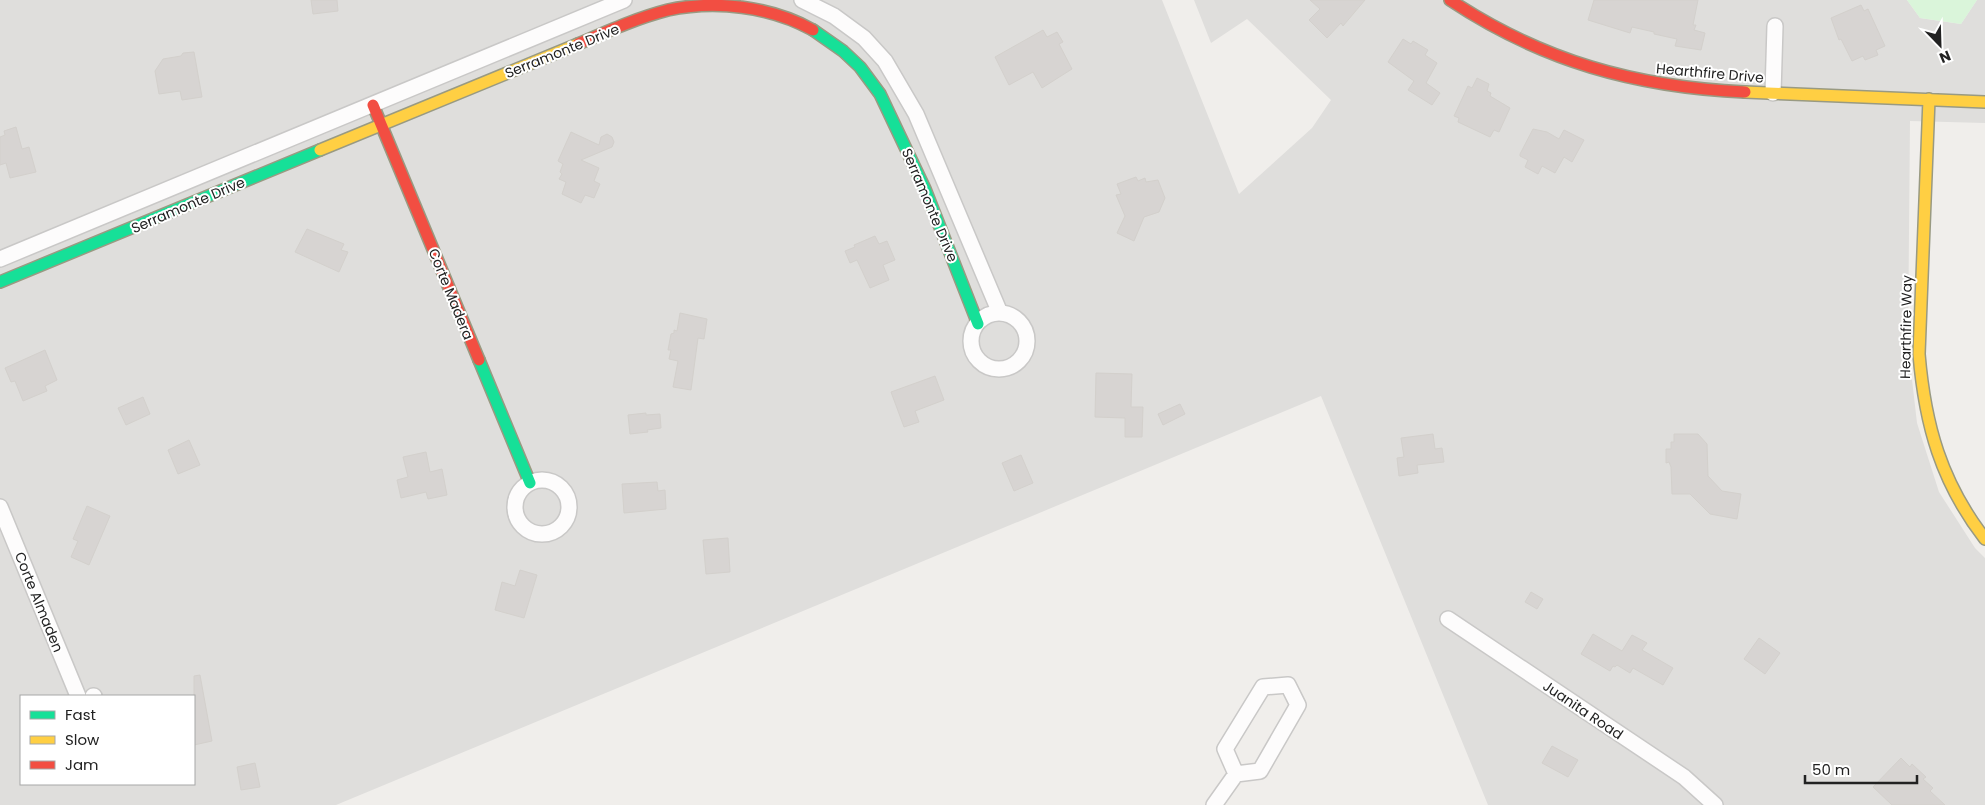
<svg xmlns="http://www.w3.org/2000/svg" width="1985" height="805" viewBox="0 0 1985 805" font-family="Poppins,sans-serif">
	<style>
		.residential { fill: #dfdedc; fill-rule: evenodd }
		.park { fill: #daf5da }
		.building { fill: #d7d4d2; stroke: #d3d0cc }
		.lines { fill: none; stroke-linecap: round; stroke-linejoin: round }
		.street-casing { stroke: #c9c8c7; stroke-width: 18 }
		.fast-casing { stroke: #999a82; stroke-width: 14 }
		.slow-casing { stroke: #999a82; stroke-width: 14 }
		.jam-casing { stroke: #999a82; stroke-width: 14 }
		.street { stroke: #fdfcfc; stroke-width: 15 }
		.fast { stroke: #16e098; stroke-width: 11 }
		.slow { stroke: #ffcf43; stroke-width: 11 }
		.jam { stroke: #f24e42; stroke-width: 11 }
		.labels { text-anchor: middle; dominant-baseline: central; stroke-width: 4; stroke-linejoin: round; paint-order: stroke }
		.street-label { font-size: 14px; fill: #222; stroke: #fff }
	</style>
	<rect width="100%" height="100%" fill="#f0eeeb"/>
	<path class="residential" d="M0 0H1162L1239 194 1312 128 1331 100 1247 19 1211 43 1194 0H1907L1920 18 1961 24 1977 0H1985V123L1910 121 1908 345 1917 423 1939 492 1975 548 1985 558V805H1488L1321 396 336 805H0ZM21 696H194V784H21Z"/>
	<path class="park" d="M1907 0H1977L1961 24 1920 18Z"/>
	<path class="building" d="M311 0H337L338 11 313 14Z
		M1310 0H1365L1343 26 1341 23 1327 38 1309 20 1320 9Z
		M1594 0H1698L1693 25H1696L1694 30 1705 33 1701 50 1675 46 1677 39 1654 34V32L1632 27 1630 33 1588 20Z
		M1861 5 1864 11 1868 9 1885 46 1876 50 1878 55 1865 60 1863 56 1852 61 1841 39 1839 40 1831 18Z
		M1043 30 1047 37 1057 32 1063 42 1059 44 1072 69 1042 88 1033 72 1009 85 995 57Z
		M1403 39 1411 44 1413 41 1428 50 1425 55 1437 63 1426 83 1440 93 1432 105 1408 90 1414 81 1388 62Z
		M194 52 202 97 182 100 180 91 159 94 155 71 163 59 181 56 183 53Z
		M1477 78 1489 84 1487 91 1491 93 1490 96 1510 108 1499 132 1494 130 1490 137 1458 122 1459 118 1454 116 1468 86 1472 88Z
		M16 127 22 149 29 147 36 172 10 178 6 163 0 165V137L5 135 4 131Z
		M1533 129 1547 132 1559 139 1564 130 1584 140 1572 162 1564 157 1555 173 1542 166 1538 174 1525 167 1528 160 1520 156V154Z
		M571 132 599 145 601 137 607 134 612 137 614 142 612 147 581 160 599 168 594 181 600 184 594 198 585 195 581 203 562 194 566 182 559 179 562 174 560 172 563 164 558 161Z
		M1136 177 1138 181 1145 178 1146 182 1158 180 1165 198 1159 212 1144 217 1134 241 1117 233 1125 216 1116 195 1121 194 1117 184Z
		M307 229 344 244 341 250 348 252 339 272 295 252Z
		M875 236 879 244 887 241 895 260 883 265 889 280 870 288 857 260 850 263 845 251 855 247 854 245Z
		M680 313 707 319 704 339 698 338 691 390 673 387 678 361 669 359 671 350H668L671 334 674 333V330L677 331Z
		M45 350 57 380 45 386 47 391 23 401 15 381 11 382 5 368Z
		M1096 373 1132 374 1131 407H1143L1142 437H1125V418L1095 417Z
		M935 376 944 400 915 411 919 422 904 427 891 392Z
		M143 397 150 414 126 425 118 408Z
		M1180 404 1185 414 1163 425 1158 414Z
		M646 413V415L660 414 661 428 647 430 648 432 630 434 628 415Z
		M1433 434 1435 449 1442 448 1444 462 1417 465 1418 473 1399 476 1397 458 1404 457 1401 438Z
		M1674 434H1698L1707 444 1708 476 1722 491 1741 494 1737 519 1710 514 1690 494H1672L1671 467 1669 462 1666 463V449H1671V442H1674Z
		M189 440 200 465 178 474 168 450Z
		M426 452 430 472 442 469 447 495 428 499 426 492 401 498 397 480 408 477 403 457Z
		M1021 455 1033 483 1014 491 1002 463Z
		M657 482 658 491 665 490 666 509 624 513 622 484Z
		M87 506 110 516 89 565 71 557 78 541 73 539Z
		M728 538 730 572 706 574 703 540Z
		M520 570 537 575 524 618 495 610 502 582 515 586Z
		M1531 592 1543 599 1537 609 1525 602Z
		M1593 634 1622 651 1632 635 1647 643 1642 650 1673 668 1663 685 1633 668 1630 673 1617 665 1615 667 1613 666 1610 671 1581 654Z
		M1759 638 1780 653 1765 674 1744 659Z
		M200 675 212 741 194 745V676Z
		M1552 746 1578 760 1568 777 1542 763Z
		M1901 758 1910 767 1912 764 1926 777 1923 779 1933 788 1930 791 1945 805H1892L1873 787Z
		M255 763 260 787 241 790 237 767Z"/>
	<g class="lines">
		<defs>
			<path id="street" d="M802 0 834 16 864 38 885 61 916 114 1000 313
				M1773 93 1775 26
				M0 259 624 0
				M971 341a28 28 0 1 1 56 0a28 28 0 1 1-56 0Z
				M515 507a27 27 0 1 1 54 0a27 27 0 1 1-54 0Z
				M0 507 78 696
				M1448 619 1684 777 1715 805
				M93 696H94
				M1214 805 1236 774 1260 771 1298 705 1288 685 1263 687 1225 749 1236 774"/>
			<path id="fast" d="M813 30 843 51 860 67 880 94 925 189 978 324
				M0 282 320 150
				M479 360 530 483"/>
			<path id="slow" d="M1745 92 1985 102
				M1929 99 1919 354C1925 425 1941 482 1985 539
				M320 150 578 44"/>
			<path id="jam" d="M1450 0C1542 61 1635 87 1745 92
				M578 44C608 31 637 18 668 10 715 0 770 6 813 30
				M373 105 479 360"/>
		</defs>
		<use href="#street" class="street-casing"/>
		<use href="#fast" class="fast-casing"/>
		<use href="#slow" class="slow-casing"/>
		<use href="#jam" class="jam-casing"/>
		<use href="#street" class="street"/>
		<use href="#fast" class="fast"/>
		<use href="#slow" class="slow"/>
		<use href="#jam" class="jam"/>
	</g>
	<g class="labels">
		<g class="street-label">
			<text transform="translate(562 51) rotate(-22)">Serramonte Drive</text>
			<text transform="translate(1710 73) rotate(5)">Hearthfire Drive</text>
			<text transform="translate(188 205) rotate(-23)">Serramonte Drive</text>
			<text transform="translate(930 205) rotate(67)">Serramonte Drive</text>
			<text transform="translate(451 294) rotate(68)">Corte Madera</text>
			<text transform="translate(1906 327) rotate(-89)">Hearthfire Way</text>
			<text transform="translate(39 602) rotate(68)">Corte Almaden</text>
			<text transform="translate(1583 710) rotate(34)">Juanita Road</text>
		</g>
	</g>
	<rect x="20" y="695" width="175" height="90" fill="#ffffff" stroke="#a7a7a7"/>
	<rect x="30" y="711" width="25" height="8" fill="#16e098" stroke="#a7a7a7"/>
	<text x="65" y="720" font-size="15" fill="#222222">Fast</text>
	<rect x="30" y="736" width="25" height="8" fill="#ffcf43" stroke="#a7a7a7"/>
	<text x="65" y="745" font-size="15" fill="#222222">Slow</text>
	<rect x="30" y="761" width="25" height="8" fill="#f24e42" stroke="#a7a7a7"/>
	<text x="65" y="770" font-size="15" fill="#222222">Jam</text>
	<g transform="translate(1940 45) rotate(157)" stroke="#ffffff" stroke-width="4" paint-order="stroke">
	<path d="M0-4L9 19L0 12L-9 19Z" fill="#222222"/>
	<text y="-8" font-size="14" font-weight="bold" text-anchor="middle" fill="#222222">N</text>
	</g>
	<path d="M1805 775v8h112v-8" fill="none" stroke="#222222" stroke-width="2.5"/>
	<text x="1812" y="775" font-size="15" fill="#222222" stroke="#ffffff" stroke-width="4" paint-order="stroke">50 m</text>
</svg>
